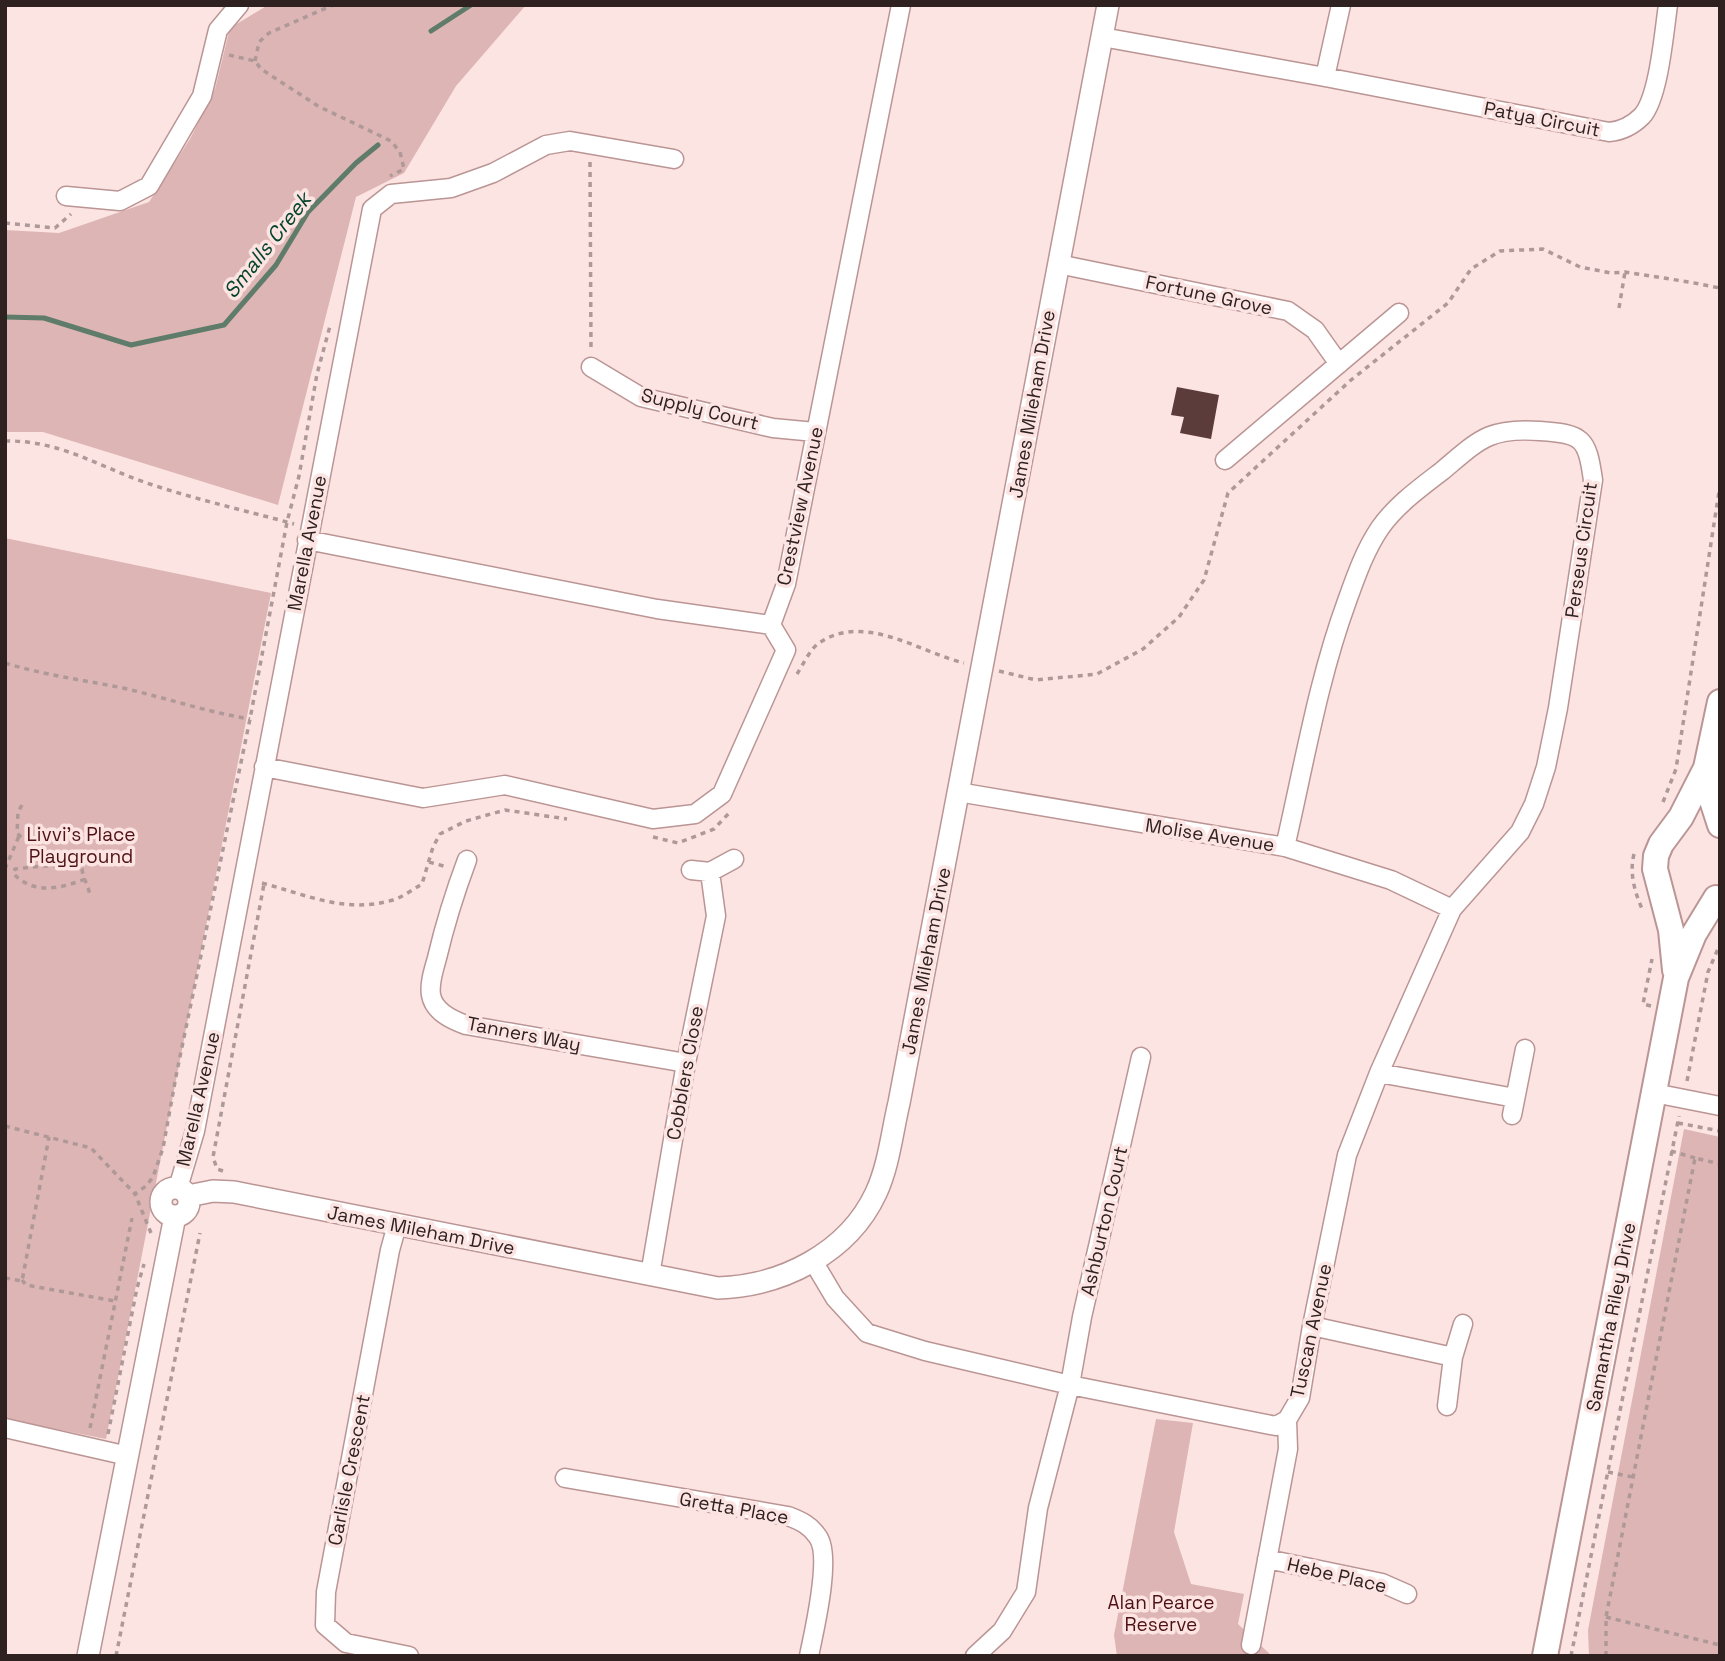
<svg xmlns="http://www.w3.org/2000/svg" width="1725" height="1661" viewBox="0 0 1725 1661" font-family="'Space Grotesk',sans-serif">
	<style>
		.green { fill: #ddb5b4 }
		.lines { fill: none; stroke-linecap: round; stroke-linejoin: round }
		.stream { stroke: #5f7b6a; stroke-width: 5 }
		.building { fill: #5c3c3b }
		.minor-casing { stroke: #ba9594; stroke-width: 21 }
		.tertiary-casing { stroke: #ba9594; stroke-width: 24 }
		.secondary-casing { stroke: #ba9594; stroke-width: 28 }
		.path { stroke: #ae9998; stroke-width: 3.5; stroke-dasharray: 5 5; stroke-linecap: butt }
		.minor { stroke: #fff; stroke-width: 18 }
		.tertiary { stroke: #fff; stroke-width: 21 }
		.secondary { stroke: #fff; stroke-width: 24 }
		.labels { text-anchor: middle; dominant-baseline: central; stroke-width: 7; stroke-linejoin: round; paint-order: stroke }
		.street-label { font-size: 19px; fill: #2f2120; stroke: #fce4e3 }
		.park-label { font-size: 19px; fill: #4e1115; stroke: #fce4e3 }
		.water-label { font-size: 21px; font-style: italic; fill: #04432b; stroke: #fce4e3 }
	</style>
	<rect width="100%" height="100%" fill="#fce4e3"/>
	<path class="green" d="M268 5H526L456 86 404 173 356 197 278 505 43 432H5V230L59 233 149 202 190 139 215 89 230 28Z
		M5 538 271 593 106 1439 5 1419Z
		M1684 1129 1720 1137V1656H1589L1588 1630Z
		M1156 1419 1193 1423 1174 1532 1191 1584 1244 1594 1238 1624 1272 1656H1117L1114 1635Z"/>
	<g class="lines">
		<path class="stream" d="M431 31 471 5
			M5 317 44 318 131 345 224 325 276 265 308 212 356 163 378 145"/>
	</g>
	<path class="building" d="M1177 387 1219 395 1211 439 1180 433 1184 417 1171 415Z"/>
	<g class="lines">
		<defs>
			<path id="minor" d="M1102 37 1325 77 1609 132C1621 131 1633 125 1642 116 1659 97 1664 32 1668 5
				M1325 77 1341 5
				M66 196 120 201 149 186 202 96 218 30 239 5
				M1058 264 1288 311 1315 330 1339 364
				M591 367 641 397 773 428 815 432
				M1225 460 1399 313
				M307 540 657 609 771 625 786 584 901 5
				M264 767 423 798 505 785 653 819 695 814 722 794 786 650 771 625
				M958 792 1285 847 1391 880 1452 909
				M467 860C455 892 445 924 437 958 434 969 429 983 431 995 434 1012 452 1020 466 1025L686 1063
				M691 870 710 872 734 859
				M1379 1073 1515 1098
				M1654 1093 1720 1106
				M1512 1115 1525 1049
				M178 1188 195 1131 372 209 391 194 451 188 493 173 546 145 570 141 674 159
				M397 1225 390 1250 326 1592 325 1625 346 1643 409 1656
				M813 1261 835 1298 867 1333 925 1351 1070 1385 1276 1426 1287 1420 1300 1398 1312 1326 1347 1155 1379 1073 1452 909 1520 832 1534 804 1546 767 1558 708 1593 480C1587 438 1583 434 1540 431 1489 427 1479 440 1442 471 1420 488 1396 505 1380 528 1365 550 1356 576 1347 601 1318 680 1304 765 1285 847
				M650 1275 686 1063 716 916 710 872
				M1312 1326 1453 1357
				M1447 1406 1453 1357 1463 1324
				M5 1428 128 1456
				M565 1478 788 1516C801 1521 810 1525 818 1537 832 1557 814 1631 809 1656
				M1267 1559 1382 1583 1407 1594
				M1251 1645 1288 1449 1287 1420
				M975 1656 1002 1631 1026 1592 1038 1508 1070 1385 1082 1317 1141 1057"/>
			<path id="tertiary" d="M161 1202a14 14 0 1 1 28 0a14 14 0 1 1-28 0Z
				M188 1196 213 1191 234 1192 718 1288C782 1286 848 1253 876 1193 889 1165 892 1132 899 1103L1108 5
				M88 1656 175 1216"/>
			<path id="secondary" d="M1706 768 1709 791 1720 825
				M1675 970 1671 930 1655 869 1656 856 1661 844 1681 817 1706 768 1720 702
				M1545 1656 1676 978 1694 934 1716 898"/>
		</defs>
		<use href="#minor" class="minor-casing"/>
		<use href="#tertiary" class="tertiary-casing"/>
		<use href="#secondary" class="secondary-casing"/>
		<path class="path" d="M229 55 255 61 261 69 318 106 391 141 400 152 404 169 390 176
			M255 61 259 42 269 33 333 5
			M590 162 591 351
			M5 223 55 228 71 214
			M1619 308 1625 272
			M5 441C58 440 96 465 144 482 193 499 244 510 294 524
			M5 663C44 675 83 680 123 688 166 698 207 712 250 719
			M999 671 1036 680 1097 674 1143 649 1179 617 1204 580 1228 493 1351 380 1448 303 1471 269 1500 251 1543 249 1580 267 1611 273 1625 272 1689 282 1720 288
			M797 674C803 665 810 649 819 643 864 612 919 652 964 663
			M1663 802 1676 769 1720 485
			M22 805 18 812 17 833C26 844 34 842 47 840
			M653 837 678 843 714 829 730 812
			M1634 854C1629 874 1635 893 1643 911
			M429 862 447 867
			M5 869 19 836
			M85 879C60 889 33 895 13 873L15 869 42 866H78L82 869C83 879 89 886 90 896
			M262 883C307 895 346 914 393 900 403 897 413 889 422 884L433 847 440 834 466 821 505 810 567 819
			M1651 1006 1643 1004 1652 959
			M1687 1081 1708 972 1720 944
			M1678 1123 1720 1131
			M5 1126 91 1148 135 1194
			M1671 1151 1695 1158
			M223 1171 217 1169 213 1157 264 884
			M151 1233 135 1194 146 1186 153 1177 163 1148 177 1071 250 719 287 522 299 476 317 374 330 326
			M5 1278 22 1281 49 1137
			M22 1280 26 1285 115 1301
			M90 1428 132 1218
			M108 1434 137 1288 144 1264
			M1608 1472 1633 1477
			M1606 1617 1720 1645
			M116 1656 200 1233
			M1571 1656 1679 1116
			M1606 1656V1617L1695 1158 1720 1164"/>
		<use href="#minor" class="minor"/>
		<use href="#tertiary" class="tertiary"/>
		<use href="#secondary" class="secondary"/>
	</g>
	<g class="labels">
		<g class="street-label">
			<text transform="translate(1542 119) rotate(11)">Patya Circuit</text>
			<text transform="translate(1209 295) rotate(12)">Fortune Grove</text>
			<text transform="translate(1032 404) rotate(-80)">James Mileham Drive</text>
			<text transform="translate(700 409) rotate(14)">Supply Court</text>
			<text transform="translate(800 506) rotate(-78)">Crestview Avenue</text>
			<text transform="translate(307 543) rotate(-79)">Marella Avenue</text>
			<text transform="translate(1581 550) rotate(-82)">Perseus Circuit</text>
			<text transform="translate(1210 835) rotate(9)">Molise Avenue</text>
			<text transform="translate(926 961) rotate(-79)">James Mileham Drive</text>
			<text transform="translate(524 1034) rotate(11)">Tanners Way</text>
			<text transform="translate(685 1073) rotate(-80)">Cobblers Close</text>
			<text transform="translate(198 1099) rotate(-77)">Marella Avenue</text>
			<text transform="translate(1104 1221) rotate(-77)">Ashburton Court</text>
			<text transform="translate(421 1230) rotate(11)">James Mileham Drive</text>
			<text transform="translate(1611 1317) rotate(-79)">Samantha Riley Drive</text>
			<text transform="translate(1311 1331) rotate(-78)">Tuscan Avenue</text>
			<text transform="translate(349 1470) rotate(-79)">Carlisle Crescent</text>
			<text transform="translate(734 1508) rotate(10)">Gretta Place</text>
			<text transform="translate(1337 1575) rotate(13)">Hebe Place</text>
		</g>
		<g class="park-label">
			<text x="81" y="834">Livvi's Place<tspan x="81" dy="22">Playground</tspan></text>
			<text x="1161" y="1602">Alan Pearce<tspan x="1161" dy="22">Reserve</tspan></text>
		</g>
		<g class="water-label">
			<text transform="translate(267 245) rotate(-52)">Smalls Creek</text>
		</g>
	</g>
	<rect width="1725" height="1661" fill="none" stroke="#2f2120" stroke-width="14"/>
</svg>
